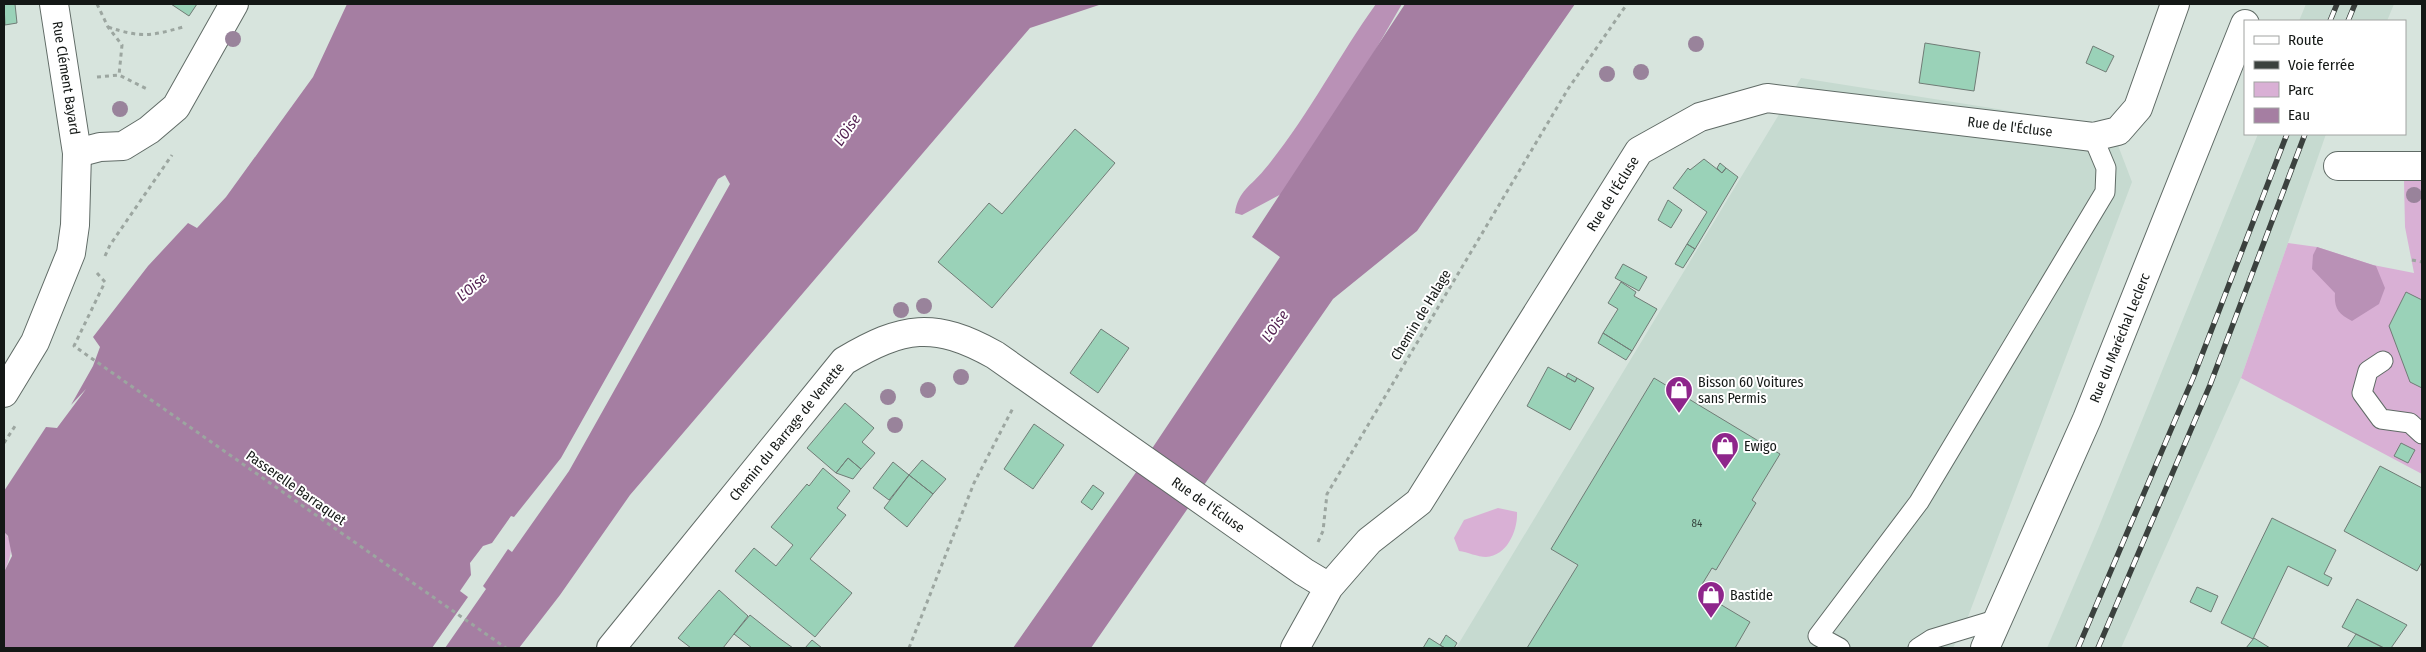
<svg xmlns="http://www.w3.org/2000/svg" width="2426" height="652" viewBox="0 0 2426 652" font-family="'Fira Sans Condensed',sans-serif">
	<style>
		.built { fill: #c6dad0 }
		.green { fill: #d9b0d5 }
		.forest { fill: #b991b6 }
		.water { fill: #a57ea2 }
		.building { fill: #9ad2b8; stroke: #707c76 }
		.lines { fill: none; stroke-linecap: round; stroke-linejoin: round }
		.service-casing { stroke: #606b66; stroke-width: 21 }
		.minor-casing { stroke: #606b66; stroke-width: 30 }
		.tertiary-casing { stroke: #606b66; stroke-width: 30 }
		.secondary-casing { stroke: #606b66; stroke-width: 30 }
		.path { stroke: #9ca6a0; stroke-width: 3; stroke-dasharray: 4 4; stroke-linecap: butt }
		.service { stroke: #fff; stroke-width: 19 }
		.minor { stroke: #fff; stroke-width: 28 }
		.tertiary { stroke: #fff; stroke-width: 28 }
		.secondary { stroke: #fff; stroke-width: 28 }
		.rail-casing { stroke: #3b413e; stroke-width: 5.5 }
		.rail { stroke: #fff; stroke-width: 4; stroke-dasharray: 11; stroke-linecap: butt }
		.tree { fill: #99839b }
		.labels { text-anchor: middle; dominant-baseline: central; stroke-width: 4; stroke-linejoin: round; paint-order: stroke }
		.number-label { font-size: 11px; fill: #36463e }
		.street-label { font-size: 14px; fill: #141816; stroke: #fff }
		.poi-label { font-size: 14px; fill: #141816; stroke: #fff; text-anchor: start }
		.water-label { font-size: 15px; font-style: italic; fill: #542252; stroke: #fff }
	</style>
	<rect width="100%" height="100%" fill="#d7e4dd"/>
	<path class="built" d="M2306 4H2394L2387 21H2299Z
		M1801 78 2111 127 2132 182 1966 622 1953 648H1456Z
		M2258 134H2326L2241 378 2121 648H2047L2098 529Z"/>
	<path class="green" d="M2422 176V474L2241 378 2288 243 2317 247 2373 265 2414 273 2405 227 2404 180 2383 179Z
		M1498 508 1517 512C1518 529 1508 556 1486 557 1478 557 1467 552 1459 551L1454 538 1464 520Z
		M4 532C16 544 10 559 4 572Z"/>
	<path class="forest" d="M1376 4H1402L1376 49 1285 192 1242 215 1235 213C1238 191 1251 186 1264 170 1307 119 1337 58 1376 4Z
		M2317 247 2376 266 2385 288 2379 304 2352 321C2338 314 2334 308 2335 293L2312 269 2313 255Z"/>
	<path class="water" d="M347 4H1102L1030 28 630 495 560 595 519 648H445L486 589 483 586 508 549 512 552 569 471 730 184 725 175 718 179 561 458 514 517 511 516 492 543 483 546 470 563 471 575 460 591 468 597 432 648H4V572L12 556 8 536 4 532V491L46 427 57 428 86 389 71 405 93 366 100 347 93 337 148 266 188 223 197 228 226 197 313 77Z
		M1405 4H1575L1417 231 1333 299 1091 648H1013L1139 468 1280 257 1252 237Z"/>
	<path class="building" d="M4 4H15L17 23 5 25Z
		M171 4H197L189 16Z
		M1925 43 1980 52 1974 91 1919 83Z
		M2093 46 2114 56 2106 72 2086 63Z
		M1075 129 1115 163 992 308 938 262 989 203 1002 214Z
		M1704 159 1722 173 1726 168 1738 177 1695 249 1687 244 1707 212 1673 188 1688 168 1690 170Z
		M1720 163 1726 168 1722 173 1717 168Z
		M1668 200 1682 210 1671 228 1658 220Z
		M1687 244 1695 249 1683 268 1675 264Z
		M1623 264 1647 277 1639 291 1615 278Z
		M1621 282 1636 292 1634 296 1657 309 1632 351 1603 333 1618 309 1608 303Z
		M2406 292 2422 300V388L2410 382 2389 326Z
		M1101 329 1129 348 1098 393 1070 373Z
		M1603 333 1632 351 1626 360 1598 343Z
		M1548 367 1575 382 1577 378 1594 388 1570 430 1527 406Z
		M1568 373 1577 378 1575 382 1566 377Z
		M1654 378 1780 454 1752 500 1756 503 1716 570 1712 568 1698 591 1750 622 1735 648H1527L1578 565 1551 549Z
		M845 403 874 428 862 442 875 453 861 469 848 458 836 473 807 448Z
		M1034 424 1064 445 1033 489 1004 469Z
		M2401 443 2415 450 2408 463 2394 456Z
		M848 458 861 469 853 479 836 473Z
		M922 460 946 479 933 494 909 475Z
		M893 462 909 475 889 500 873 488Z
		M2380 466 2422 488V562L2417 571 2344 531Z
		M823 468 850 491 837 508 846 515 810 559 852 593 815 637 735 571 754 548 776 566 793 545 771 527 807 484 809 486Z
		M909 475 933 494 907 527 884 508Z
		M1093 485 1104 493 1092 510 1081 502Z
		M2272 518 2336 550 2324 574 2332 578 2328 586 2288 566 2253 639 2221 623Z
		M2197 587 2218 596 2211 612 2190 602Z
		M719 590 748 616 723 648H691L678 638Z
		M2357 599 2407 625 2391 648H2384L2342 627Z
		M750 615 779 638 793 648H752L734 634Z
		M2356 634 2384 648H2347Z
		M1446 635 1457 643 1454 648H1445L1440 645Z
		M1429 638 1440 645 1445 648H1423Z
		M2254 638 2270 648H2246Z
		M812 640 822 648H805Z"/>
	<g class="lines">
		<defs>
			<path id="service" d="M2383 361 2368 371 2362 393 2381 419 2410 423 2422 434
				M1840 648 1818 636 1919 502 2105 192 2106 168 2093 137
				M1918 648 1932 639 1998 619"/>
			<path id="minor" d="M77 153 100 147 123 146 149 130 176 107 234 4
				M2338 166H2422
				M611 648 844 361C903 326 934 321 995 355L1304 572 1329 587
				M1295 648 1329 587 1369 541 1419 502 1639 151 1700 117 1767 98 2093 137 2118 131 2138 108 2175 4"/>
			<path id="tertiary" d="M4 393 35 342 71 253 75 225 77 153 54 4"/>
			<path id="secondary" d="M1985 648 2087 419 2245 24"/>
		</defs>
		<use href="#service" class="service-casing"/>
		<use href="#minor" class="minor-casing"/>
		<use href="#tertiary" class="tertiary-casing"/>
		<use href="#secondary" class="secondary-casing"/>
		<path class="path" d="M97 4 108 27 122 45 119 75
			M108 27C141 38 151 36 183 27
			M97 77 119 75 147 89
			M105 256 110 245 172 155
			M2412 260 2422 262
			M97 273 105 282 74 346 506 648
			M4 443 17 423
			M1318 542 1323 531 1327 494 1568 89 1627 4
			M909 648 974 483 1013 408"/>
		<use href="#service" class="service"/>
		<use href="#minor" class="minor"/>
		<use href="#tertiary" class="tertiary"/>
		<use href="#secondary" class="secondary"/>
		<defs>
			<path id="rail" d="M2330 21 2337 4
				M2348 21 2355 4
				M2078 648 2193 378 2287 134
				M2098 648 2210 385 2305 134"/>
		</defs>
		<use href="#rail" class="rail-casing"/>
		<use href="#rail" class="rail"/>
	</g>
	<g class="tree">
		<circle cx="233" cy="39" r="8"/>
		<circle cx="1696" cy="44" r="8"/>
		<circle cx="1641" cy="72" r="8"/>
		<circle cx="1607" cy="74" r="8"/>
		<circle cx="120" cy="109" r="8"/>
		<circle cx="2414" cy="195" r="8"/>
		<circle cx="924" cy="306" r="8"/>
		<circle cx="901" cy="310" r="8"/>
		<circle cx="961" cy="377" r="8"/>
		<circle cx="928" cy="390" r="8"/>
		<circle cx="888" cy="397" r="8"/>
		<circle cx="895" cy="425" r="8"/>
	</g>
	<defs>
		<symbol id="shop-pin" viewBox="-11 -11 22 30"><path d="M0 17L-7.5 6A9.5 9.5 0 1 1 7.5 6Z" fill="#8e268b" stroke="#fff"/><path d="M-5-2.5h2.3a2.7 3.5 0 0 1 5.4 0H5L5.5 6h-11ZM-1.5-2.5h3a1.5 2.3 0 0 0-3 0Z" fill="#fff"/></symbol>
	</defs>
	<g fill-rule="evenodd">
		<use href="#shop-pin" x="1663" y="374" width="32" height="43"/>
		<use href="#shop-pin" x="1709" y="430" width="32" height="43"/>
		<use href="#shop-pin" x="1695" y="579" width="32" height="43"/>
	</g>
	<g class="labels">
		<g class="number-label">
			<text x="1697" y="523">84</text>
		</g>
		<g class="street-label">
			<text transform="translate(66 78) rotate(81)">Rue Clément Bayard</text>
			<text transform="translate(2010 127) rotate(7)">Rue de l'Écluse</text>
			<text transform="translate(1613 194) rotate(-58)">Rue de l'Écluse</text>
			<text transform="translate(1421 315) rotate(-59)">Chemin de Halage</text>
			<text transform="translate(2120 338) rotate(-68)">Rue du Maréchal Leclerc</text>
			<text transform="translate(787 432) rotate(-51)">Chemin du Barrage de Venette</text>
			<text transform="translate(296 488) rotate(35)">Passerelle Barraquet</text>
			<text transform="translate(1208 505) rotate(35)">Rue de l'Écluse</text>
		</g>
		<g class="poi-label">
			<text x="1698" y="382">Bisson 60 Voitures<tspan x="1698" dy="16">sans Permis</tspan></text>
			<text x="1744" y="446">Ewigo</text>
			<text x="1730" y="595">Bastide</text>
		</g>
		<g class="water-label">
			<text transform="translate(847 130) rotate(-55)">L'Oise</text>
			<text transform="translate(472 287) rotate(-40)">L'Oise</text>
			<text transform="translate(1275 326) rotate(-55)">L'Oise</text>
		</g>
	</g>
	<rect width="2426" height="652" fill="none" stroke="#141816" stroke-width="10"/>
	<rect x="2244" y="20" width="162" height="115" fill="#ffffff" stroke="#a1a3a2"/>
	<rect x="2254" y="36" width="25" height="8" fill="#ffffff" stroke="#a1a3a2"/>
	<text x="2288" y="45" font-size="15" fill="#141816">Route</text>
	<rect x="2254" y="61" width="25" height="8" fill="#3b413e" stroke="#a1a3a2"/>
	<text x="2288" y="70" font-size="15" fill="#141816">Voie ferrée</text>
	<rect x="2254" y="82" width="25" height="15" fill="#d9b0d5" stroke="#a1a3a2"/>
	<text x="2288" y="95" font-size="15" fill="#141816">Parc</text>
	<rect x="2254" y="108" width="25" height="15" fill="#a57ea2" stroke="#a1a3a2"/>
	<text x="2288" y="120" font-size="15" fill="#141816">Eau</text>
</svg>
